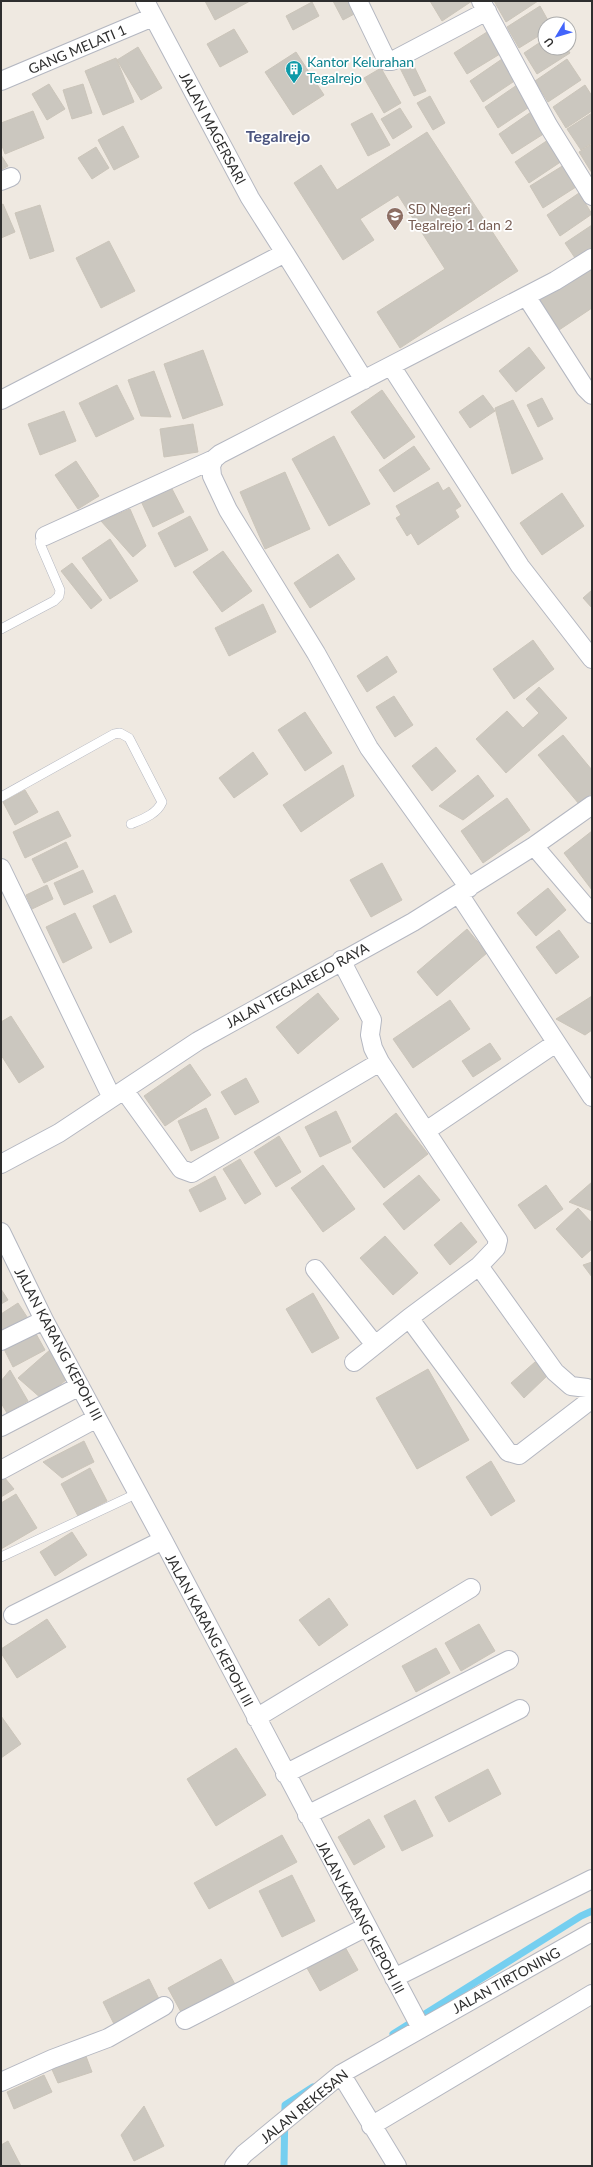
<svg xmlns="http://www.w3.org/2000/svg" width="593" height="2167" viewBox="0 0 593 2167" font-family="Lato,sans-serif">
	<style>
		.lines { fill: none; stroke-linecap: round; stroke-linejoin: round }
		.stream { stroke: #75cff0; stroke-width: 7 }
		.building { fill: #cbc7bf; stroke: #cbc5ba }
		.service-casing { stroke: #b4b7c1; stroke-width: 10 }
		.minor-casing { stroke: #b4b7c1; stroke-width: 20 }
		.service { stroke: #fff; stroke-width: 9 }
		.minor { stroke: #fff; stroke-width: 18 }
		.labels { text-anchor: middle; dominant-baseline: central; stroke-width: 3.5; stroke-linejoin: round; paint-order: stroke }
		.street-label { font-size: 14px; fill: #2e2e2e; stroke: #fff }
		.culture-label { font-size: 14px; fill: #0d838f; stroke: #fff; text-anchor: start }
		.education-label { font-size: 14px; fill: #785e54; stroke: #fff; text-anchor: start }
		.quarter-label { font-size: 16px; font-weight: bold; fill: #4d5680; stroke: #fff }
	</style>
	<rect width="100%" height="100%" fill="#efe9e1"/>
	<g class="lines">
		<path class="stream" d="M393 2034 581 1916 592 1911
			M284 2166 285 2105 313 2087"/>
	</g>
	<path class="building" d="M205 1H250L215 20Z
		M333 1H352L358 12 343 20Z
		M430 1H472L442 21Z
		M494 1H538L506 22Z
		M312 2 319 16 293 30 286 16Z
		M540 6 550 24H545V32L519 48 507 27Z
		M234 29 248 52 220 67 207 44Z
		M487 32 500 54 467 74 454 53Z
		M545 39V48H567L570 53 537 74 524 53Z
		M138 47 162 88 141 100 117 60Z
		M296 52 324 95 293 115 265 72Z
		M116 58 134 102 103 115 85 71Z
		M410 58 426 91 414 96 398 64Z
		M502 59 516 80 483 102 470 81Z
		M567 59 581 80 548 102 535 81Z
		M381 68 401 103 384 113 364 78Z
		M49 84 65 109 47 120 32 94Z
		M83 84 92 113 72 119 63 90Z
		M517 85 531 106 498 128 485 107Z
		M585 85 592 96V111L566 128 553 107Z
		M430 96 445 123 433 130 417 103Z
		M400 108 412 127 393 139 381 119Z
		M33 111 44 138 5 154 1 143V123Z
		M531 112 545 133 512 154 499 134Z
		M372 113 390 145 368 156 351 124Z
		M592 113V143L581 150 567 129Z
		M123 126 139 157 114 170 98 140Z
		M427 132 518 271 400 348 377 312 445 269 398 195 360 219 374 240 343 260 294 183 321 165 337 190Z
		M548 140 562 161 529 183 515 162Z
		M592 144V173L579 152Z
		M96 147 109 168 92 179 78 158Z
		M1 155 8 166 1 170Z
		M564 165 576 187 543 208 530 186Z
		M579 193 592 214 560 236 547 215Z
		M3 204 15 232 1 238V205Z
		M40 205 54 251 30 259 15 213Z
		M592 225V256L579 264 565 243Z
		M109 241 135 291 101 308 76 258Z
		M592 265V308L559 330 539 300Z
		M529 347 545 368 516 392 499 371Z
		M203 350 223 405 183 419 164 364Z
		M154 371 171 417 141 416 128 380Z
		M117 385 134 419 96 437 79 403Z
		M382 390 415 437 384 459 351 412Z
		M483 395 495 411 470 428 459 412Z
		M542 398 553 419 538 427 527 405Z
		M513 400 543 459 512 474 495 408Z
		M64 411 76 441 40 455 28 424Z
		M193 424 198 452 164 457 160 429Z
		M334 436 370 504 329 526 292 459Z
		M414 446 430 469 394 492 379 470Z
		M76 461 99 496 78 509 55 475Z
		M285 472 310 529 265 549 240 492Z
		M438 482 443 491 449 487 461 506 455 510 459 517 418 545 411 533 407 536 396 518 401 515 396 506Z
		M170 485 184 512 153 527 140 499Z
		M562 493 584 526 542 555 520 523Z
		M130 509 146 546 133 557 101 521Z
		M190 516 208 550 175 567 158 533Z
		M110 539 138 581 110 599 82 558Z
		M223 551 252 591 222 612 193 572Z
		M338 554 355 579 310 608 294 583Z
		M72 563 102 600 91 609 61 571Z
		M592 590V608L583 598Z
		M263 604 276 632 229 656 215 628Z
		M533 640 554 669 514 699 493 669Z
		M387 656 397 672 367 692 357 676Z
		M539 687 567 718 506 773 476 739 507 711 523 728 539 713 526 699Z
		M394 696 413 725 395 737 376 707Z
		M305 712 332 753 305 771 278 730Z
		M563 735 592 770V793L579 804 538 755Z
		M436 747 456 771 432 791 412 766Z
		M253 752 268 774 234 798 219 778Z
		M343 765 354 796 301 832 283 805Z
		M478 775 494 796 463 820 439 806Z
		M25 790 38 812 15 825 3 802Z
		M507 798 530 830 483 863 461 831Z
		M58 811 71 836 25 858 13 832Z
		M592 831V890L564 853Z
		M66 842 78 867 44 883 32 859Z
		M382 863 402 900 371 917 350 880Z
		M83 870 93 892 64 905 54 883Z
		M47 885 53 899 32 909 26 895Z
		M548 888 566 910 536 936 517 913Z
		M115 895 132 932 110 943 93 906Z
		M75 913 92 948 63 963 46 927Z
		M467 929 487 953 437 996 417 972Z
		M559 930 579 957 556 974 536 947Z
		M318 993 339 1019 298 1054 276 1027Z
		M592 996V1030L585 1035 556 1019Z
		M450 1000 470 1029 413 1068 393 1039Z
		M11 1016 44 1067 19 1083 1 1055V1022Z
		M490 1043 501 1059 473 1077 462 1061Z
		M190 1064 211 1095 165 1126 144 1096Z
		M246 1078 259 1102 235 1115 221 1092Z
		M206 1108 219 1138 191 1151 178 1121Z
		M336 1111 351 1142 320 1157 305 1127Z
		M396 1113 428 1154 384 1188 352 1148Z
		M279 1136 301 1172 276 1187 254 1152Z
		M240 1159 261 1194 245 1204 223 1169Z
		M323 1165 355 1209 323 1232 291 1188Z
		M419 1175 440 1200 404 1230 383 1204Z
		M215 1176 226 1199 200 1212 189 1190Z
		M592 1182V1211L569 1202Z
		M546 1185 563 1209 535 1229 518 1205Z
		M578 1208 592 1223V1249L582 1258 556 1229Z
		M461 1222 477 1242 450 1265 434 1245Z
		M385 1236 418 1273 393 1295 360 1258Z
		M592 1262V1277L583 1265Z
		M1 1289 8 1300 1 1304Z
		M313 1293 339 1338 312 1353 286 1309Z
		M18 1303 29 1320 1 1337V1314Z
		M35 1332 45 1350 13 1367 4 1349Z
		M51 1349 66 1380 42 1399 18 1378Z
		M535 1362 548 1375 524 1398 511 1383Z
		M428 1369 469 1440 417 1469 376 1398Z
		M10 1370 28 1401 7 1413 1 1403V1381Z
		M84 1441 94 1462 62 1478 43 1462Z
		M491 1461 515 1501 491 1516 466 1477Z
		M90 1468 107 1501 78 1516 61 1484Z
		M4 1477 14 1489 1 1497V1479Z
		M16 1494 37 1528 1 1549V1503Z
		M72 1532 87 1555 55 1576 40 1552Z
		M329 1598 348 1625 319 1646 299 1620Z
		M47 1619 66 1647 17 1678 1 1653V1649Z
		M479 1624 495 1651 461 1671 445 1643Z
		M436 1648 450 1673 416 1692 402 1666Z
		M1 1716 21 1744 1 1758Z
		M236 1748 266 1795 216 1826 187 1779Z
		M488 1769 501 1794 449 1822 435 1797Z
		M415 1800 433 1836 402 1851 384 1816Z
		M369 1819 385 1847 354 1865 338 1837Z
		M282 1835 297 1862 209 1909 194 1883Z
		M292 1875 315 1921 282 1937 259 1891Z
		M345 1947 358 1970 320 1991 307 1968Z
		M221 1959 236 1986 182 2014 168 1988Z
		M149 1979 161 2003 115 2026 103 2002Z
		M84 2051 92 2072 58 2083 50 2065Z
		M44 2075 52 2092 14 2109 7 2092Z
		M144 2106 164 2146 134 2161 121 2135Z
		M8 2141 21 2166H1V2145Z"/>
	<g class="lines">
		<defs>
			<path id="service" d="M1 629 54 601 59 596 60 590 41 546 40 542 45 536
				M1 797 114 734 120 733 129 738 162 802C157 814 143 819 131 824
				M1 1557 138 1493"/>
			<path id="minor" d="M145 1 250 198 285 253
				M358 1 387 61H392L487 11
				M481 1 548 125 592 196
				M1 81 153 17
				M1 181 11 177
				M526 296 585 388 592 395
				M391 366 520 566 592 659
				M1 400 285 253 364 380
				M45 536 214 459
				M534 846 592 914
				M1 868 112 1098
				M469 888 369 748 316 653 228 510 212 476 211 466 214 459 220 454 555 281 592 258
				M459 894 592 1097
				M341 960 372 1020 370 1035 373 1048 380 1062 498 1240 496 1248 479 1266 409 1318 354 1362
				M124 1090 181 1169 192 1173 380 1062
				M426 1131 556 1043
				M1 1164 59 1133 198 1041 413 922 534 846 592 805
				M1 1232 44 1320 163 1540 421 2028
				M479 1266 555 1372 571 1386 587 1388 592 1391
				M315 1269 375 1345
				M409 1318 508 1452 519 1455 592 1399
				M1 1341 44 1320
				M1 1427 80 1386
				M1 1470 97 1418
				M13 1615 163 1540
				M256 1718 471 1588
				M285 1774 509 1660
				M307 1815 520 1709
				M394 1978 592 1879
				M185 2020 366 1927
				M341 2074 397 2166
				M1 2082 52 2059 108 2038 164 2006
				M371 2126 592 1994
				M234 2166 244 2154 341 2074 592 1932"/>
		</defs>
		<use href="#service" class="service-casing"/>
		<use href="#minor" class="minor-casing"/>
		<use href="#service" class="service"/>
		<use href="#minor" class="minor"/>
	</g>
	<defs>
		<symbol id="building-pin" viewBox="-11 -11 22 30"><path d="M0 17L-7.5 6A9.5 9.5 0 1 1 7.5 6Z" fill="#0f9aa8" stroke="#fff"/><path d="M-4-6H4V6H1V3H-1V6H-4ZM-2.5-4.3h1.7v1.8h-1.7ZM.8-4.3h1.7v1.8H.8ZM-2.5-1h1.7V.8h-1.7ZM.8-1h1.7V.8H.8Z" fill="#fff"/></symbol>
		<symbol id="school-pin" viewBox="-11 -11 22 30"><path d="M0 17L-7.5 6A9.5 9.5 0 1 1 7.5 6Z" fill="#8d6e63" stroke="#fff"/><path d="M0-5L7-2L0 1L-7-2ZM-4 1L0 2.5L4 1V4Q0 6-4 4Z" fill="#fff"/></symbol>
	</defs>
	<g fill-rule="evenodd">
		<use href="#building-pin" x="284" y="59" width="20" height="27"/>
		<use href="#school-pin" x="385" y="206" width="20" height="27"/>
	</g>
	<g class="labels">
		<g class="street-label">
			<text transform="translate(77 49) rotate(-23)">GANG MELATI 1</text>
			<text transform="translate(213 128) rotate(62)">JALAN MAGERSARI</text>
			<text transform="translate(297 985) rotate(-29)">JALAN TEGALREJO RAYA</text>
			<text transform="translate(59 1344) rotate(62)">JALAN KARANG KEPOH III</text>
			<text transform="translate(210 1630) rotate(62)">JALAN KARANG KEPOH III</text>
			<text transform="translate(361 1917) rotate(62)">JALAN KARANG KEPOH III</text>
			<text transform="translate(506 1980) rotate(-29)">JALAN TIRTONING</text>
			<text transform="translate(304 2106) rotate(-39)">JALAN REKESAN</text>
		</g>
		<g class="culture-label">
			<text x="307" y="61">Kantor Kelurahan<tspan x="307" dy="16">Tegalrejo</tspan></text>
		</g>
		<g class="education-label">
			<text x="408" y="208">SD Negeri<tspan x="408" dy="16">Tegalrejo 1 dan 2</tspan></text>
		</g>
		<g class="quarter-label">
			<text x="278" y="135">Tegalrejo</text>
		</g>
	</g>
	<rect width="593" height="2167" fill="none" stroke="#2e2e2e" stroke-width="4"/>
	<g transform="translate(557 36) rotate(232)"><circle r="19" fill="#ffffff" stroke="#ababab"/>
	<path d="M0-3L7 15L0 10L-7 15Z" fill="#4264fb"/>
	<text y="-6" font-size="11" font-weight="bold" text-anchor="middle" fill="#2e2e2e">U</text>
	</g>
</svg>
